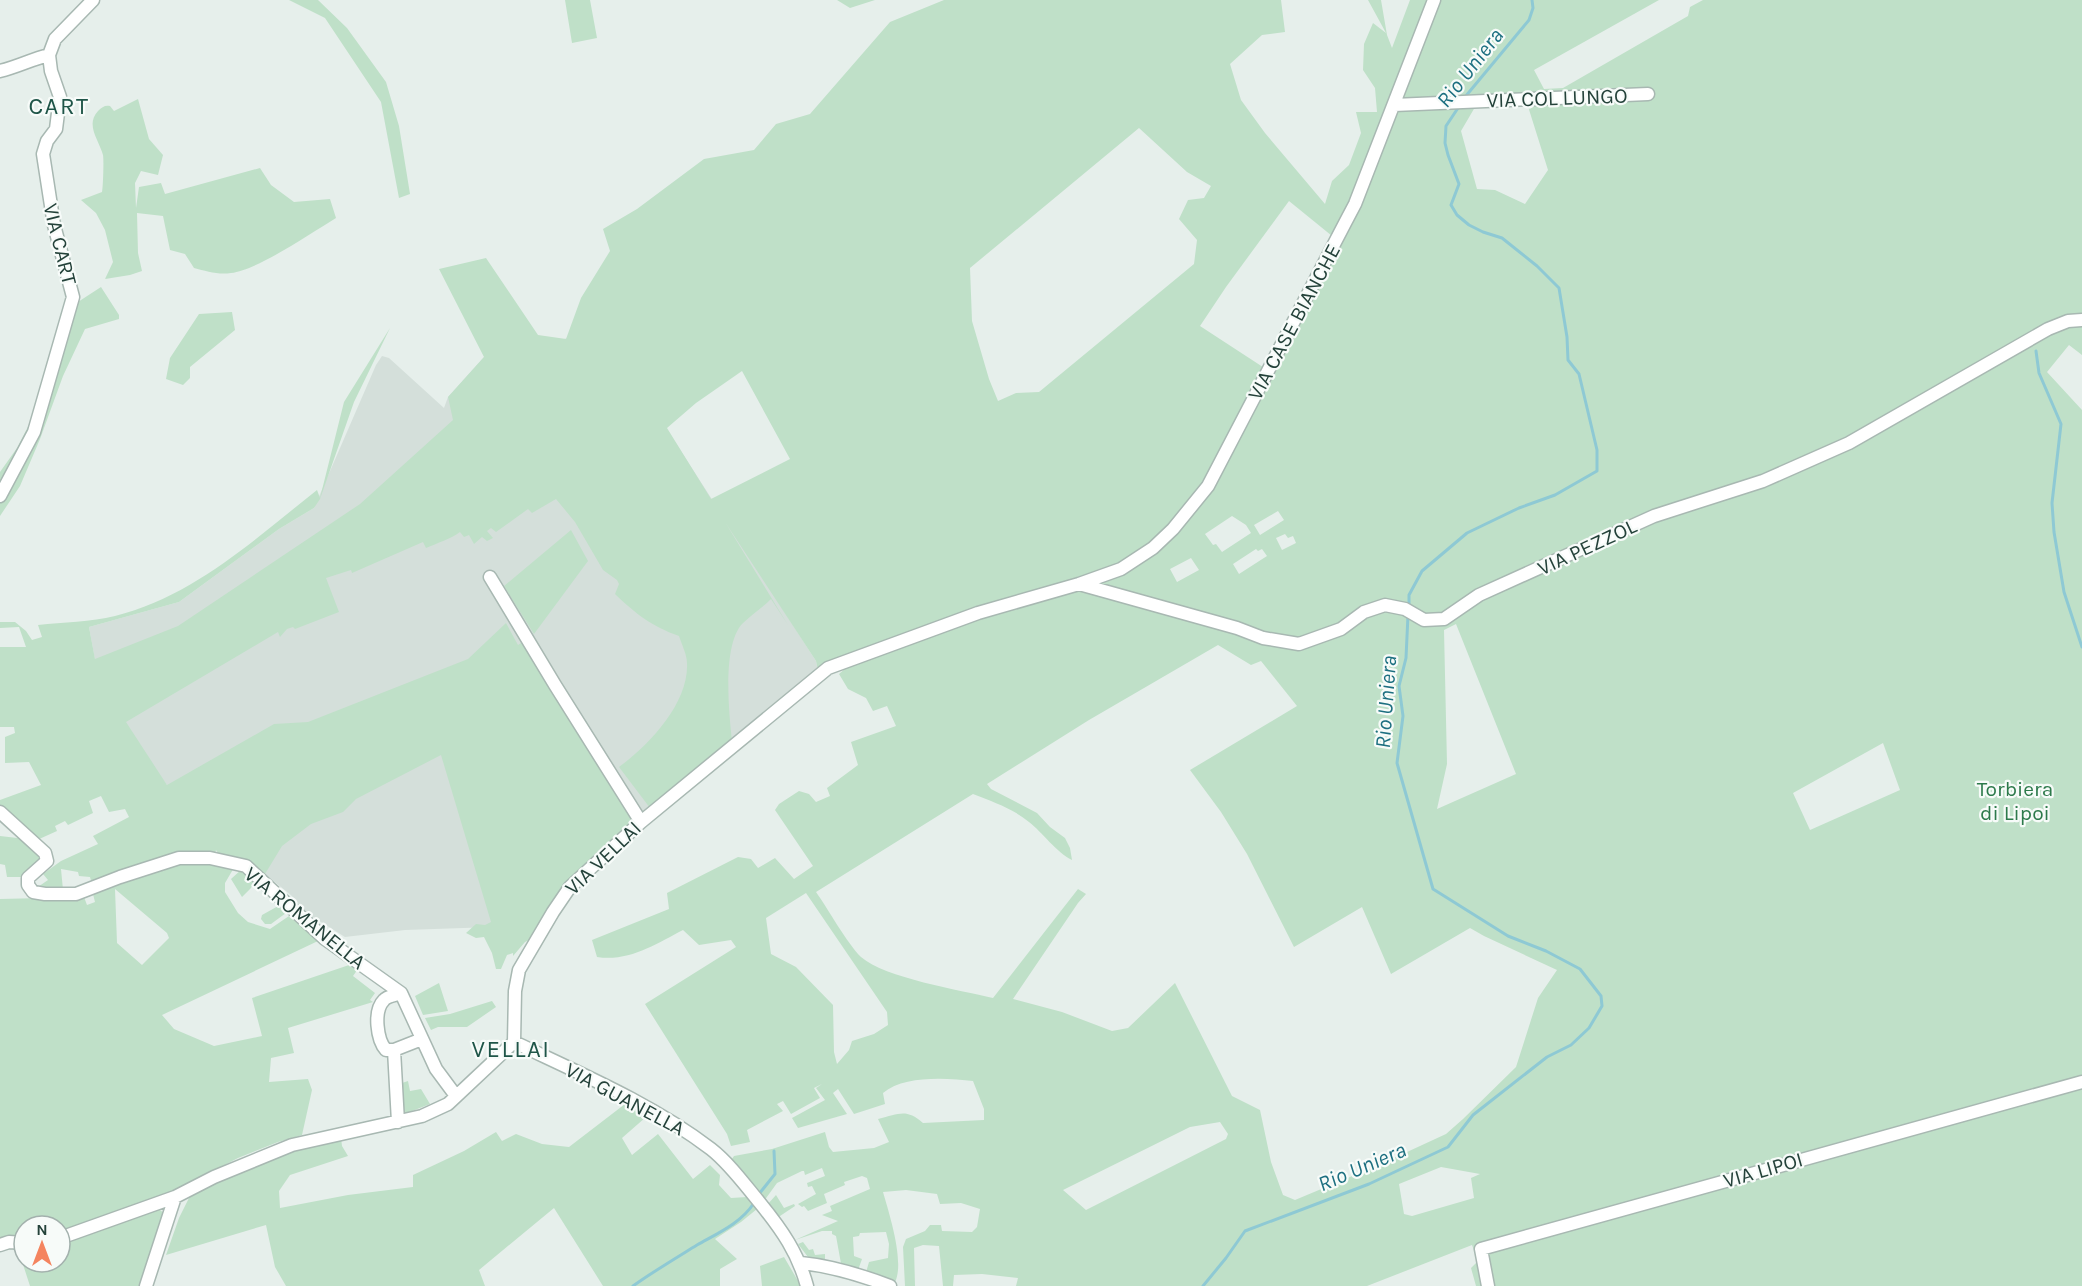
<svg xmlns="http://www.w3.org/2000/svg" width="2082" height="1286" viewBox="0 0 2082 1286" font-family="Karla,sans-serif">
	<style>
		.built { fill: #d4dfda }
		.green { fill: #bfe0c8; fill-rule: evenodd }
		.lines { fill: none; stroke-linecap: round; stroke-linejoin: round }
		.stream { stroke: #8ec9d4; stroke-width: 3 }
		.minor-casing { stroke: #a8b8b2; stroke-width: 15 }
		.minor { stroke: #fff; stroke-width: 12 }
		.labels { text-anchor: middle; dominant-baseline: central; stroke-width: 4.5; stroke-linejoin: round; paint-order: stroke }
		.street-label { font-size: 21px; fill: #24423a; stroke: #f7fbf9 }
		.park-label { font-size: 21px; fill: #2d7a4b; stroke: #f7fbf9 }
		.water-label { font-size: 22px; font-style: italic; fill: #1c6f80; stroke: #f7fbf9 }
		.quarter-label { font-size: 24px; letter-spacing: 1.5px; fill: #1f5548; stroke: #f7fbf9 }
	</style>
	<rect width="100%" height="100%" fill="#e6efeb"/>
	<path class="built" d="M594 316 816 661 818 671 639 817 493 927 405 930 345 937 305 912 292 896 255 866 219 854 145 756 115 708 96 665 89 627 179 602 279 529 314 508 376 365 382 356 389 358 444 408 448 397 484 357 573 337Z"/>
	<path class="green" d="M289 0H318L347 28 386 82 399 126 410 194 399 198 381 102 325 18Z
		M565 0H590L597 38 572 43Z
		M837 0H875L850 8Z
		M944 0H1281L1285 32 1262 35 1230 64 1241 100 1265 133 1325 204 1332 181 1349 165 1361 133 1356 112H1377L1375 88 1363 70 1364 44 1373 23 1386 33 1368 0H1381L1387 35 1392 48 1410 0H1659L1534 70 1544 89 1563 88 1688 16 1690 7 1703 0H2082V355L2069 345 2047 372 2082 410V1286H1476L1471 1268 1478 1261 1472 1245 1367 1286H1016L1018 1278 982 1274 954 1275 953 1286H943L939 1246 923 1245 914 1248 915 1286H905L903 1247 906 1239 925 1231 930 1225H941L942 1231 972 1232 977 1227 980 1209 961 1203 940 1204 937 1194 906 1190 883 1192C889 1213 905 1262 895 1282L890 1284 865 1276 869 1262 888 1258 889 1244 886 1232 860 1233 859 1236 853 1237 854 1256 862 1259 857 1273 842 1269 836 1236 832 1234V1231H822L795 1240 838 1221 822 1215 832 1211 830 1206 870 1189 867 1178 862 1176 844 1182 845 1185 824 1194 827 1203 808 1211 804 1206 802 1207 798 1204 816 1194 812 1186 808 1187 807 1183 825 1176 822 1168 805 1175 804 1171H802L777 1183 764 1201 760 1194 767 1186 759 1193 733 1163 732 1159 734 1156 772 1149 825 1132 829 1147 833 1152 874 1148 889 1142 878 1119C899 1114 906 1108 923 1123L984 1120V1109L973 1081C947 1078 904 1075 883 1093L885 1104 854 1114 838 1089 833 1093 847 1114 798 1128 792 1118 825 1100 816 1088 822 1084 814 1088 820 1098 791 1114 783 1101 777 1104 783 1111 747 1130 750 1142 731 1146 727 1134 645 1004 736 947 731 940 699 945 683 930C656 944 629 962 597 957L592 940 669 909 667 893 738 857 751 859 758 868 775 858 794 879 813 866 775 810 779 804 799 791 809 794 816 802 830 796 827 788 858 765 851 742 896 726 887 706 873 711 866 698 848 689 839 674 854 661 1009 607 1112 577 1139 565 1169 539 1173 528 1121 569 818 671 816 661 725 522 788 625 771 599C762 608 751 615 742 624 722 646 729 713 732 741L650 808 619 767C649 745 689 703 687 663 687 655 682 645 679 636 651 626 636 614 615 594L619 584 617 580 603 570 575 522 556 499 532 513 528 509 496 532 491 528 487 531 493 538 487 541 482 537 474 544 469 535 464 537 460 532C451 539 437 543 426 548L423 542 352 573 351 570 326 578 339 612 295 629 293 627 287 629 280 637 278 632 126 722 167 785 274 724 308 722 468 659 506 623 518 645 524 641 636 818 542 924 537 925 531 939 525 942 513 956V953L507 955 501 969H496L492 953 484 937 476 938 466 933 476 924 485 925 491 922 441 755 356 799 343 812 311 824 282 846 265 874 255 866 219 854 216 850 215 854H172L92 884 90 877 79 876 78 872 61 869 63 890 35 889 48 880 43 874 61 861 98 844 93 836 129 817 125 809 109 812 101 796 89 801 93 813 68 825 65 821 55 826 57 831 37 840 0 812V800L41 785 29 762 5 763V737L15 733 14 727H0V647H26L19 627 0 628V622H15L26 631 32 640 42 637 38 625C63 622 91 622 115 616 194 596 255 539 317 490L320 498 344 402 390 328 354 402 320 499 314 508 279 529 179 602 89 627 95 659 178 626 360 504 453 420 448 397 484 357 439 269 486 258 538 335 566 339 581 298 610 251 603 229 637 209 704 159 754 150 776 124 810 114 890 22ZM1526 100 1548 170 1525 204 1495 190 1477 189 1461 131 1478 102ZM1139 128 1187 172 1211 186 1204 198 1188 200 1179 219 1197 240 1194 264 1039 392 1016 393 998 401 989 379 972 321 970 268ZM1289 201 1337 240 1269 371 1200 326 1226 287ZM742 371 790 459 711 499 667 428 696 403ZM1278 511 1284 520 1260 535 1254 525ZM1232 516 1246 525 1251 533 1222 552 1216 544 1213 545 1205 534ZM1285 534 1288 538 1293 536 1296 543 1282 550 1276 538ZM1256 549 1258 551 1262 549 1267 556 1239 574 1233 564ZM1191 558 1199 570 1177 582 1170 569ZM1456 624 1516 774 1437 809 1447 764 1444 630ZM1218 645 1251 665 1261 661 1297 706 1190 770 1221 812 1247 854 1294 947 1362 907 1391 974 1470 928 1484 936 1557 970 1538 998 1516 1067 1463 1119 1446 1134 1381 1164 1295 1200 1283 1195 1271 1162 1260 1110 1232 1096 1175 983 1128 1028 1112 1031 1062 1012 1013 999 1078 903 1086 894 1078 889 993 998C960 990 885 978 861 957 847 943 828 909 816 892L973 794C993 802 1012 808 1029 822 1042 832 1057 853 1072 860L1070 848 1065 838 1050 827 1037 813 991 789 987 784 1089 720ZM1883 743 1900 790 1810 830 1793 793ZM806 893 887 1012 888 1025 874 1034 852 1041 849 1050 837 1064 834 1052 833 1005 796 967 771 954 766 918ZM1220 1122 1228 1134 1226 1139 1086 1210 1063 1190 1190 1127ZM1441 1167 1480 1174 1471 1178 1474 1198 1412 1216 1404 1214 1399 1184Z
		M138 99 149 139 163 155 158 175 141 171 135 183 136 208 139 187 161 183 165 194 260 168 271 185 294 202 330 199 336 218C311 233 258 270 231 273 218 275 206 271 194 268L185 254 170 250 163 216 137 213 138 253 142 271 130 275 105 279 113 262 105 230 96 213 81 200 102 192C103 188 104 159 103 155 99 140 85 125 98 111 102 107 105 105 110 106L114 111Z
		M101 287 119 315V319L85 329 63 376 40 439 20 486 0 516V472L17 448 33 417 51 360 61 313Z
		M232 312 235 330 190 367V378L183 385 166 379 170 358 199 314Z
		M571 530 588 561 534 634 504 586Z
		M0 836 26 839 44 862 23 877H7L5 865 0 864Z
		M181 860 235 866 225 883V892L238 913 248 922 270 929 289 916 318 938V941L162 1015 174 1029 214 1046 262 1036 252 998 352 964 360 966 353 976 375 993 370 1000 373 1002 288 1028 294 1053 271 1058 269 1082 308 1079 312 1090 302 1135 278 1142 238 1158 151 1203 60 1236V1226H24V1262H60V1243L140 1215H146L154 1205 165 1214 141 1286H30L17 1246 0 1250V899L84 897 87 905 95 902 93 894 122 878ZM115 889 167 933 169 938 142 965 117 943Z
		M242 869 255 878 251 888 242 897 231 879Z
		M280 905 286 913 271 924H265L261 919 262 915Z
		M439 983 448 1011 423 1015 415 996Z
		M492 1001 496 1007 467 1027H438L431 1030 425 1018 450 1014Z
		M408 1081 410 1091 421 1089 430 1104 402 1115 399 1084Z
		M625 1104 646 1117 622 1138 632 1155 658 1134 693 1179 710 1165 720 1175 719 1185 731 1198 747 1197 757 1209 741 1222 715 1239 737 1259 720 1269V1286H603L554 1208 479 1270 485 1286H286L275 1267 266 1225 166 1255 179 1218 191 1194 272 1156 341 1138 342 1146 348 1156 290 1175 279 1191 280 1208 348 1195 413 1187V1175L464 1151 496 1132 502 1141 516 1134 542 1144 569 1147Z
		M776 1195 784 1208 794 1204 795 1206 777 1218 767 1205Z
		M803 1242 809 1250 813 1249 815 1255 825 1254V1263L808 1257 798 1244Z
		M784 1257 801 1286H762L760 1266Z"/>
	<g class="lines">
		<path class="stream" d="M1465 97 1529 20 1533 8 1532 0
			M2036 351 2039 373 2061 424 2052 503 2054 532 2064 592 2082 647
			M1409 608V595L1422 571 1467 533 1519 508 1555 495 1597 471V450L1579 374 1568 360 1567 337 1559 288 1537 266 1502 238 1483 232 1469 225 1457 215 1451 205 1459 184 1448 155 1445 143 1446 126 1460 105
			M759 1194 775 1174 774 1151
			M633 1286C654 1271 676 1258 697 1245 718 1233 741 1223 754 1203
			M1203 1286 1226 1258 1245 1231 1369 1184 1448 1147 1473 1115 1547 1057 1571 1045 1589 1028 1602 1006 1601 996 1580 969 1546 951 1508 936 1433 889 1397 763 1403 716 1399 686 1406 658 1408 615"/>
		<defs>
			<path id="minor" d="M0 71C17 67 32 59 49 55
				M1394 105 1648 94
				M0 496 34 432 73 297 54 225 43 154 47 141 56 129 60 97 51 71 49 55 55 39 93 0
				M490 577 555 685 641 822
				M1079 584 1237 628 1263 638 1299 644 1341 629 1364 612 1385 605 1405 609 1424 620 1444 619 1479 595 1654 516 1763 481 1849 443 2048 329 2068 321 2082 320
				M0 812 45 853 47 861 28 878V885L33 892 45 894H76L120 877 179 858H210L246 866 325 939 401 993
				M401 993 436 1069 456 1096
				M401 993C396 995 387 996 384 1000 373 1011 377 1040 386 1050H394L422 1039
				M514 1042C581 1074 652 1104 711 1149 730 1164 745 1185 760 1203 782 1230 798 1253 807 1286
				M394 1050 398 1122
				M60 1238 175 1197 214 1177 292 1145 422 1116 448 1104 514 1042 515 991 519 970 553 912 570 887 641 822 828 668 978 613 1079 584 1121 569 1153 548 1173 529 1208 486 1345 223 1355 204 1434 0
				M0 1245 9 1242 24 1243
				M801 1263C832 1266 861 1275 890 1286
				M146 1286 175 1197
				M1488 1286 1481 1249 2082 1082"/>
		</defs>
		<use href="#minor" class="minor-casing"/>
		<use href="#minor" class="minor"/>
	</g>
	<g class="labels">
		<g class="street-label">
			<text transform="translate(1557 98) rotate(-2)">VIA COL LUNGO</text>
			<text transform="translate(60 244) rotate(76)">VIA CART</text>
			<text transform="translate(1294 322) rotate(-62)">VIA CASE BIANCHE</text>
			<text transform="translate(1587 547) rotate(-25)">VIA PEZZOL</text>
			<text transform="translate(603 858) rotate(-44)">VIA VELLAI</text>
			<text transform="translate(305 918) rotate(39)">VIA ROMANELLA</text>
			<text transform="translate(625 1099) rotate(28)">VIA GUANELLA</text>
			<text transform="translate(1763 1170) rotate(-16)">VIA LIPOI</text>
		</g>
		<g class="park-label">
			<text x="2015" y="789">Torbiera<tspan x="2015" dy="24">di Lipoi</tspan></text>
		</g>
		<g class="water-label">
			<text transform="translate(1470 68) rotate(-52)">Rio Uniera</text>
			<text transform="translate(1386 702) rotate(-86)">Rio Uniera</text>
			<text transform="translate(1362 1167) rotate(-23)">Rio Uniera</text>
		</g>
		<g class="quarter-label">
			<text x="59" y="106">CART</text>
			<text x="511" y="1049">VELLAI</text>
		</g>
	</g>
	<g transform="translate(42 1244)"><circle r="28" fill="#f7fbf9" stroke="#a3b1ad" stroke-width="1.5"/>
	<path d="M0-4.5L10 22L0 15L-10 22Z" fill="#f4845f"/>
	<text y="-9" font-size="16" font-weight="bold" text-anchor="middle" fill="#24423a">N</text>
	</g>
</svg>
